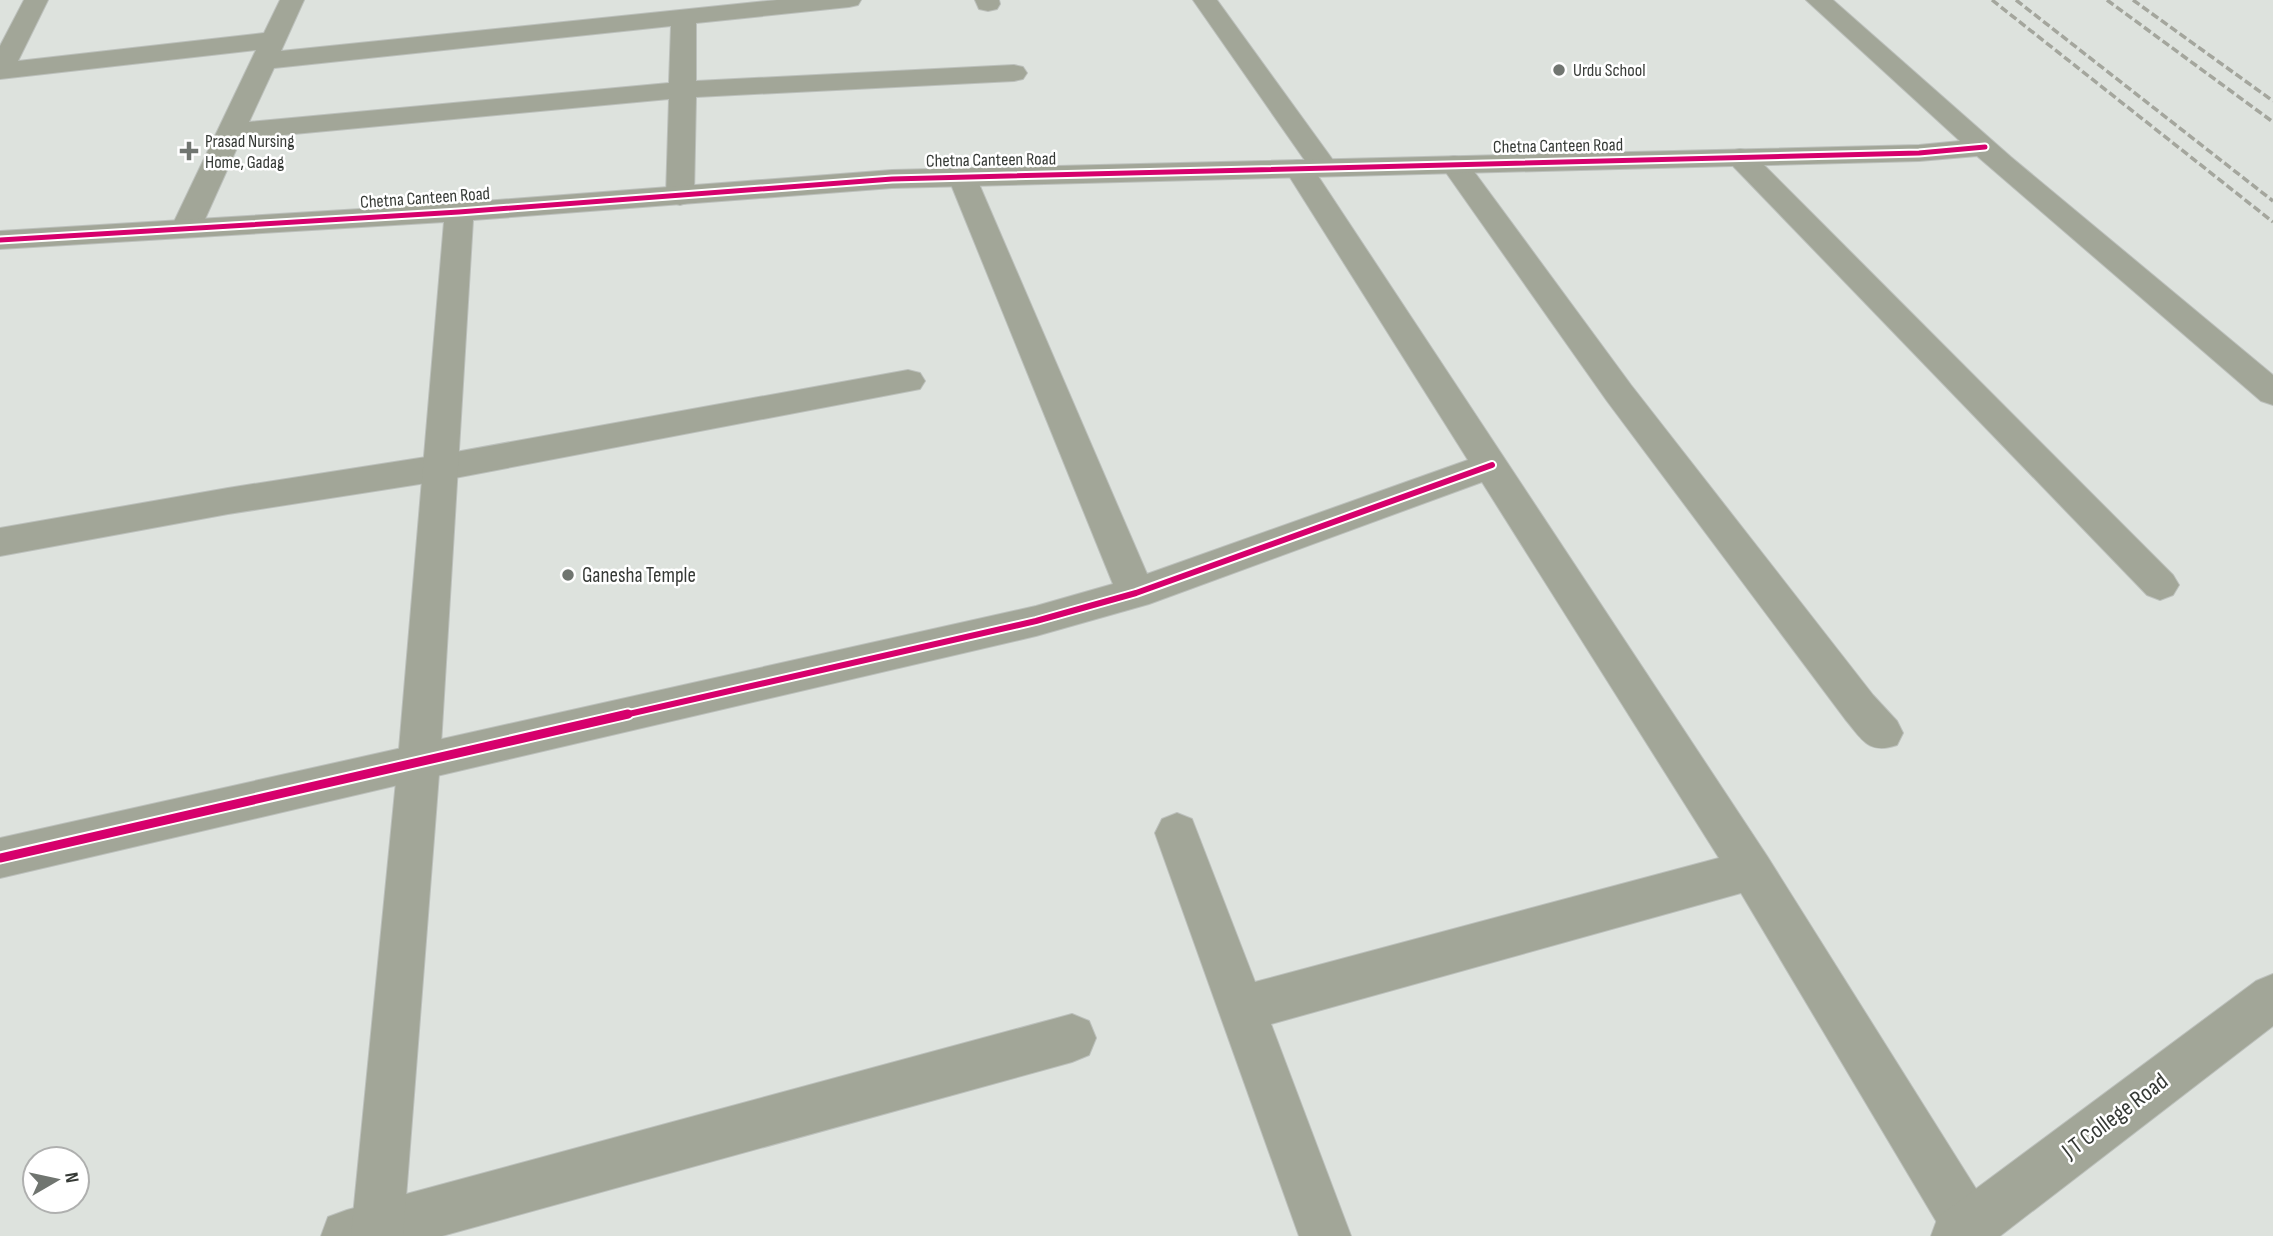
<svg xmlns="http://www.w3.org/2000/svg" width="2273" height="1236" viewBox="0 0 2273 1236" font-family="'Sofia Sans Condensed',sans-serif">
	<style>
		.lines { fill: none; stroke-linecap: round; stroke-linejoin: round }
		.minor-casing { stroke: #bcc0bc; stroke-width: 2 }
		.tertiary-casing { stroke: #bcc0bc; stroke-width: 2 }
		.minor { fill: #a2a698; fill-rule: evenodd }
		.tertiary { fill: #a2a698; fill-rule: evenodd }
		.rail { stroke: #a4a69d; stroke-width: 3.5; stroke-dasharray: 8 3.5; stroke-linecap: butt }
		.cycleway-far2-casing { stroke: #fff; stroke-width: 9 }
		.cycleway-far1-casing { stroke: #fff; stroke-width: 10 }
		.cycleway-casing { stroke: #fff; stroke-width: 13 }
		.cycleway-far2 { stroke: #d6006c; stroke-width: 5 }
		.cycleway-far1 { stroke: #d6006c; stroke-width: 6 }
		.cycleway { stroke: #d6006c; stroke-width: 9 }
		.poi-dot { fill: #707570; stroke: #fff; stroke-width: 2.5 }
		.labels { text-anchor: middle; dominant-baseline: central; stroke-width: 5; stroke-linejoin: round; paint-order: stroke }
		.far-poi-label { font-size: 18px; fill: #363a36; stroke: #fff; text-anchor: start }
		.far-street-label { font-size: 18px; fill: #363a36; stroke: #fff }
		.poi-label { font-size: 21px; fill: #363a36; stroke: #fff; text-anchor: start }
		.near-street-label { font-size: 24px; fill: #363a36; stroke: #fff }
	</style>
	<rect width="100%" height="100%" fill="#dde2dd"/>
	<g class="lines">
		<defs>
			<path id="minor" d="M24 0H48L18 61 264 33 280 0H304L281 51 777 0H861L858 5 849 7 696 23V81L1014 65 1023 67 1027 73 1023 79 1014 81 696 97 694 196 690 202 680 205 670 202 666 196 669 99 241 139 201 228 196 234 186 237 176 234 171 228 256 50 0 79V46ZM671 26 669 83 249 122 274 68Z
				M975 0H999L1000 4 997 9 988 11 979 9Z
				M1193 0H1217L1338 167 1334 173 1324 175 1316 173 1767 856 1988 1208 1995 1227 1991 1236H1945L1741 893 1271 1024 1351 1236H1299L1155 833 1162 819 1177 813 1192 819 1255 982 1719 858 1482 482 1149 604 1036 636 0 878V838L1036 606 1113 584 948 177 952 171 962 168 972 171 976 177 1147 574 1468 460 1284 168 1288 162 1298 160 1306 162Z
				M1740 149 1750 151 2173 575 2179 585 2173 595 2160 600 2147 595 1730 163 1726 157 1730 151Z
				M1454 156 1464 158 1631 385 1873 695 1897 721 1903 733 1897 745C1868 755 1862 739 1845 719L1607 401 1440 164 1444 158Z
				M908 370 920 373 925 381 920 389 439 481 228 514 0 556V528L228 488 439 455Z
				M1072 1014 1089 1021 1096 1038 1089 1055 1072 1062 442 1236H321L328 1217 347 1210Z"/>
			<path id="tertiary" d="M1806 0H1833L2011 157 2273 375V405L2261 401 1977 156 1919 161 892 188 473 220 440 761 403 1236H351L398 761 444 222 0 249V231L459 203 892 170 1919 145 1960 141Z
				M2273 974V1026L2000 1236H1931L1938 1217 2256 981Z"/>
		</defs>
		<use href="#minor" class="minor-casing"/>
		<use href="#tertiary" class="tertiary-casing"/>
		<use href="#minor" class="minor"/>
		<use href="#tertiary" class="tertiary"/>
		<path class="rail" d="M1992 0 2273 222
			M2016 0 2273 201
			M2107 0 2273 122
			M2133 0 2273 101"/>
		<defs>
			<path id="cycleway-far2" d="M0 240 459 212 892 179 1919 153 1985 147"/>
			<path id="cycleway-far1" d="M620 716 1036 621 1136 593 1492 465"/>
			<path id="cycleway" d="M0 858 628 714"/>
		</defs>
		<use href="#cycleway-far2" class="cycleway-far2-casing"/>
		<use href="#cycleway-far1" class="cycleway-far1-casing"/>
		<use href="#cycleway" class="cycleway-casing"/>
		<use href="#cycleway-far2" class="cycleway-far2"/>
		<use href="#cycleway-far1" class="cycleway-far1"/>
		<use href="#cycleway" class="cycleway"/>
	</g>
	<g class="poi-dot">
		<circle cx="1559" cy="70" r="7"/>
		<path d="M185.5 140.5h7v7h7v7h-7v7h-7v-7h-7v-7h7z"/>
		<circle cx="568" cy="575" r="7"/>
	</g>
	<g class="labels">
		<g class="far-poi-label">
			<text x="1573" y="70">Urdu School</text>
			<text x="205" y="141">Prasad Nursing<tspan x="205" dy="21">Home, Gadag</tspan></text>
		</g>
		<g class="far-street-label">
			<text transform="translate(1558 146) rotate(-1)">Chetna Canteen Road</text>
			<text transform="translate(991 160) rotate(-1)">Chetna Canteen Road</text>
			<text transform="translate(425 198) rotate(-4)">Chetna Canteen Road</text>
		</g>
		<g class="poi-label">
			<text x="582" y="575">Ganesha Temple</text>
		</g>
		<g class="near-street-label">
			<text transform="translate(2115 1116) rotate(-37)">J T College Road</text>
		</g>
	</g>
	<g transform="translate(56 1180) rotate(81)"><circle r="33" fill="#ffffff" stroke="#afb0af" stroke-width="2"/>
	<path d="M0-5L12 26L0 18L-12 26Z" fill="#707570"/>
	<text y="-10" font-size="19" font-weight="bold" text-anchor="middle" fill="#363a36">N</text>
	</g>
</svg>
